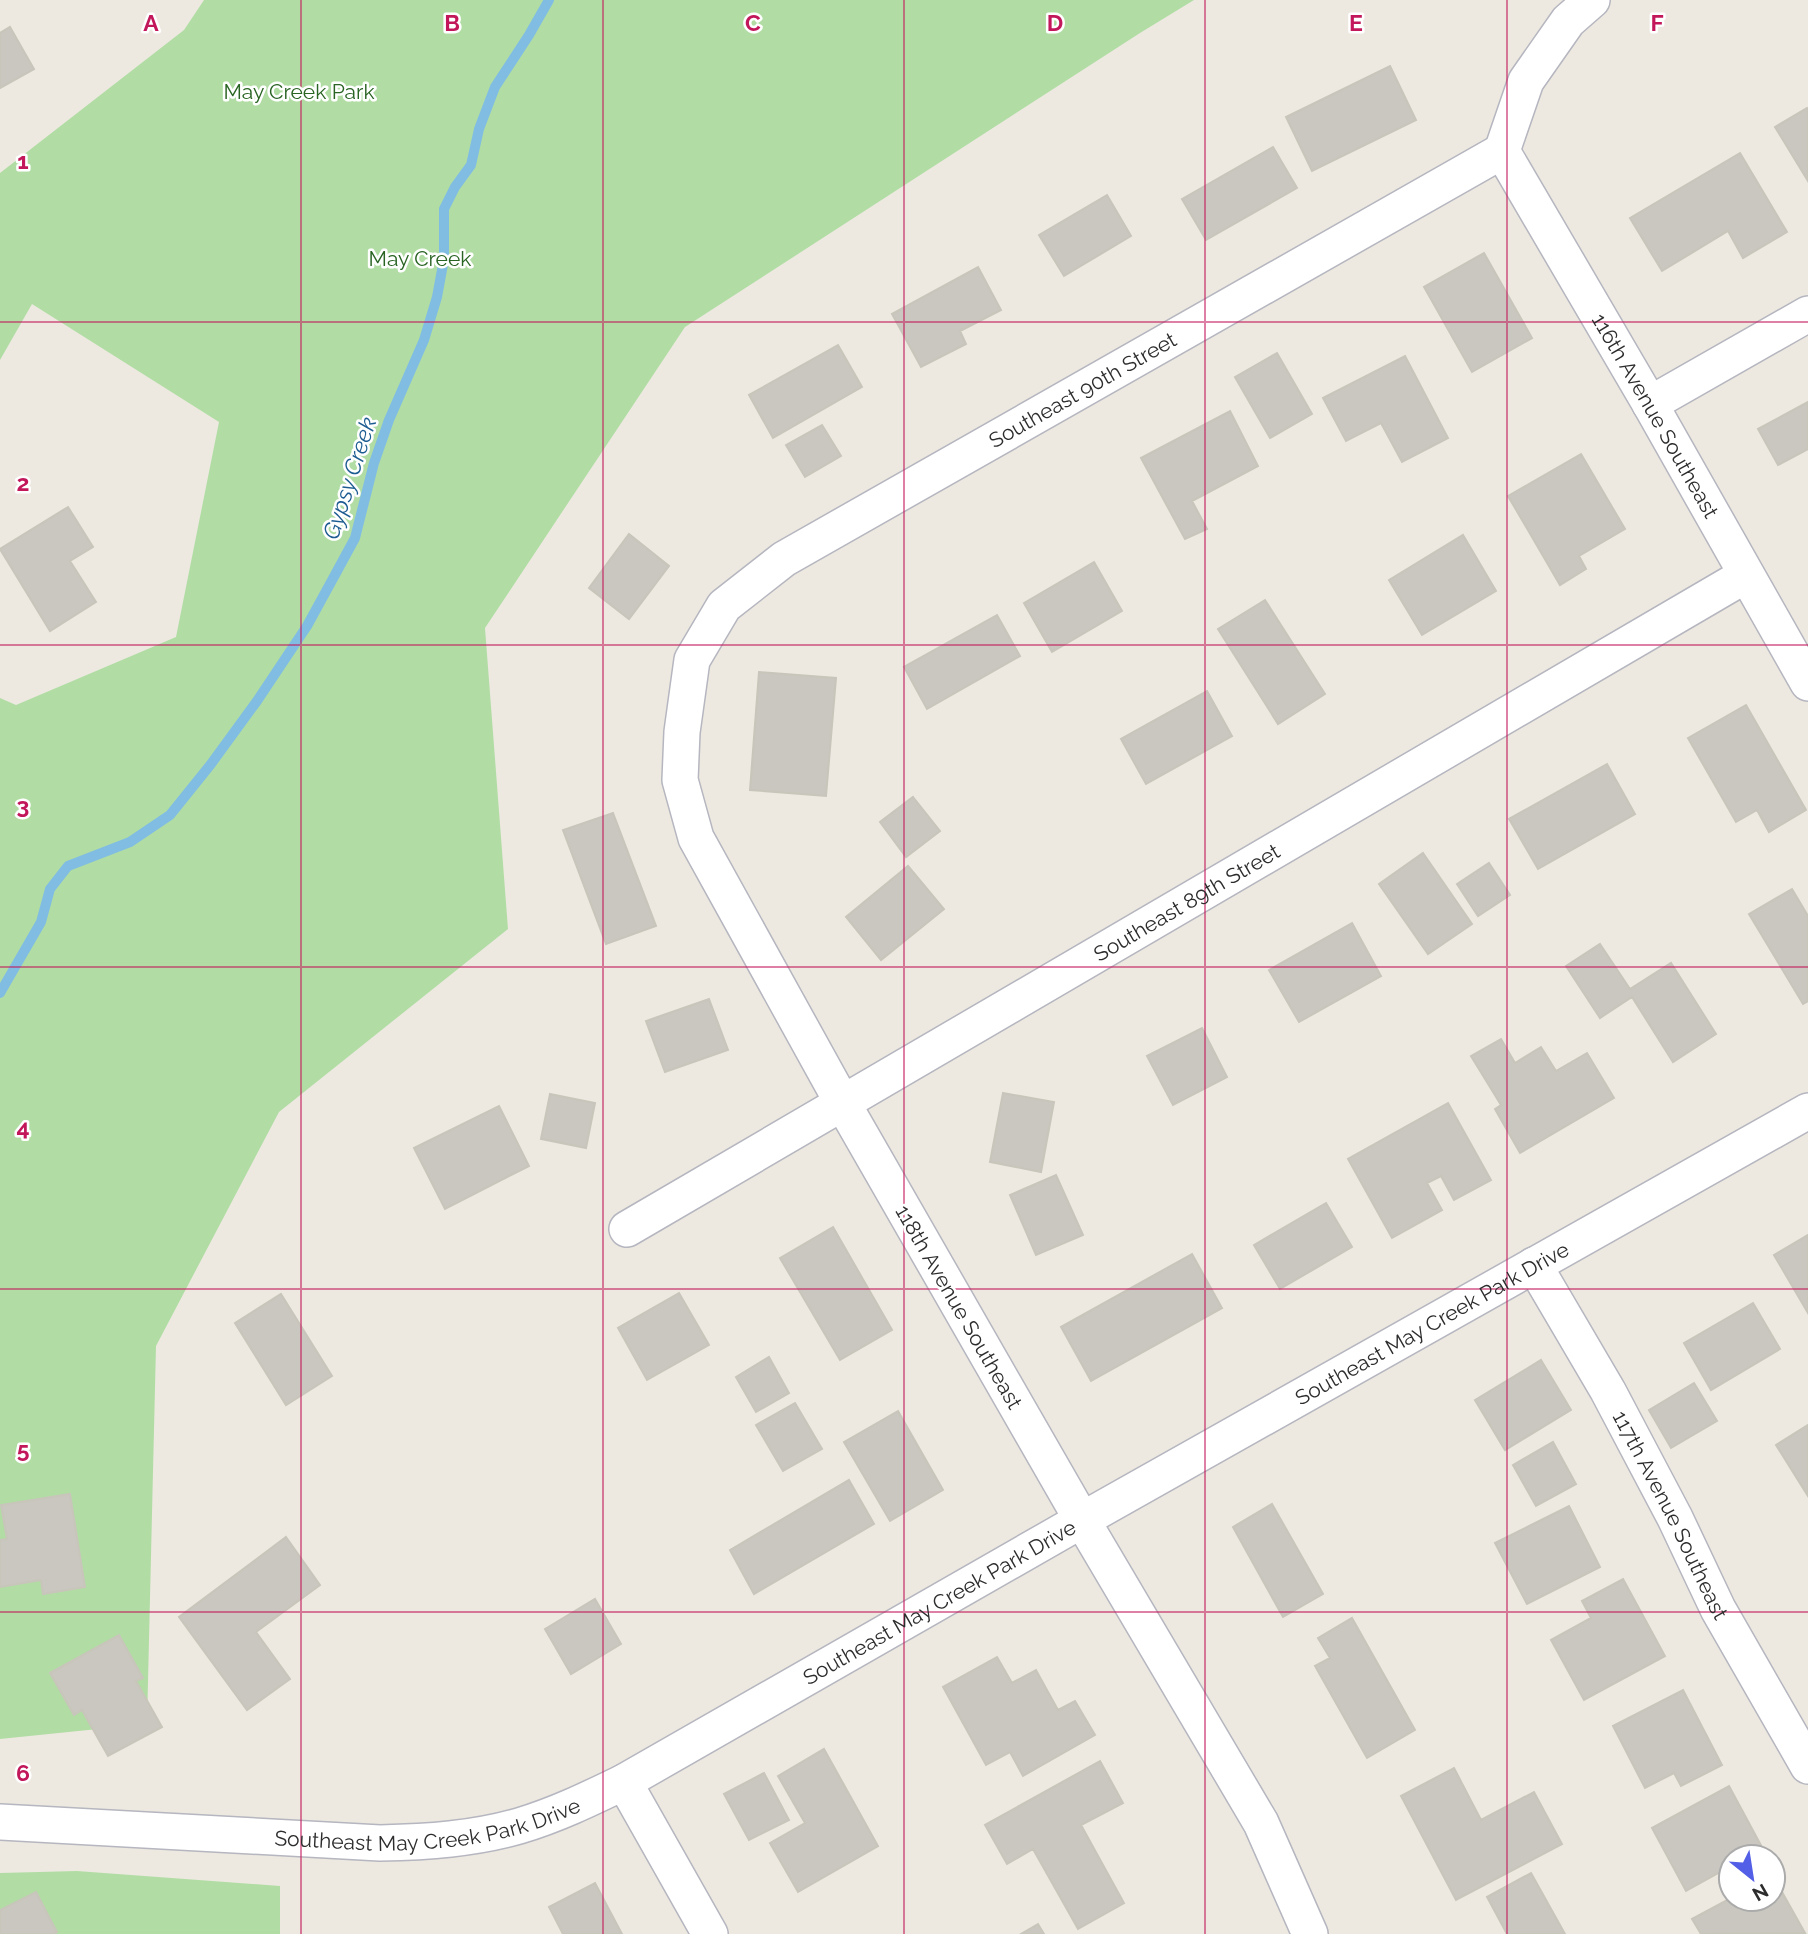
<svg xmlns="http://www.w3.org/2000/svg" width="1808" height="1934" viewBox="0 0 1808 1934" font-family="Raleway,sans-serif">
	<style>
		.green { fill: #b1dda4 }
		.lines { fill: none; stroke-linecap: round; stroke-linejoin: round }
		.stream { stroke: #81bde2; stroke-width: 10 }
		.building { fill: #c9c7bf; stroke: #c8c5bb; stroke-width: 2 }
		.minor-casing { stroke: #b5b6bf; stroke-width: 38 }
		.minor { stroke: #fff; stroke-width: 35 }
		.grid { fill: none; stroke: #c2185b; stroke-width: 2; stroke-opacity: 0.55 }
		.labels { text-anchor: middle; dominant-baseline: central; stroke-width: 5; stroke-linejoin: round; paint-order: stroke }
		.park-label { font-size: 21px; fill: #296423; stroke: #fff }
		.street-label { font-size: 21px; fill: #2d2d2d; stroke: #fff }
		.water-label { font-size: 23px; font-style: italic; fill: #1d5c91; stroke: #fff }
		.grid-label { font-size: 23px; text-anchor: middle; font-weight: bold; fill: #c2185b; stroke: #fff; stroke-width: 5; stroke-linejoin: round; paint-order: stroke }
	</style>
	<rect width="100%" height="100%" fill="#ede9e1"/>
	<path class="green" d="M204 0H1194L1140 33 685 327 485 628 508 929 279 1112 156 1346 147 1724 0 1739V698L16 705 176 637 219 422 32 304 0 360V173L184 30Z
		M77 1871 280 1886V1934H0V1873Z"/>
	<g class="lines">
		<path class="stream" d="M0 993 41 922 50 889 68 866 130 842 170 815 211 764 257 701 307 626 336 573 355 538 374 463 389 420 424 340 437 297 444 259V209L455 187 471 165 479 129 495 87 529 35 549 0"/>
	</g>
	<path class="building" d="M10 27 34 69 0 88V33Z
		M1390 66 1416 120 1312 171 1286 117Z
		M1807 108 1808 109V181L1775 127Z
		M1273 147 1297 188 1206 240 1182 199Z
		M1740 153 1787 232 1743 258 1728 231 1662 271 1630 218Z
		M1107 195 1131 236 1064 276 1039 235Z
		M1484 253 1532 338 1472 372 1424 287Z
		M978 267 1001 310 960 331 966 344 921 367 892 314Z
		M838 345 862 387 773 438 749 395Z
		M1277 353 1312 414 1270 438 1235 377Z
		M1405 356 1448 438 1402 462 1381 423 1346 441 1323 398Z
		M1808 402V449L1778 465 1758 429Z
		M1230 411 1258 466 1192 501 1207 529 1185 539 1141 458Z
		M822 425 841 456 805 477 786 445Z
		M1581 454 1625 529 1579 556 1586 569 1560 585 1508 496Z
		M68 507 93 547 70 561 96 602 50 631 0 549Z
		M629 534 669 566 629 619 589 588Z
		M1463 535 1496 591 1422 635 1389 580Z
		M1094 562 1122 611 1052 652 1024 603Z
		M1265 600 1325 694 1278 724 1218 629Z
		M997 615 1020 656 927 709 904 667Z
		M759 672 836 678 826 796 750 790Z
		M1207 691 1232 736 1146 784 1121 739Z
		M1746 705 1806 810 1769 832 1757 810 1736 822 1688 738Z
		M1607 764 1635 814 1538 869 1509 819Z
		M913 797 940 831 906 857 880 822Z
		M613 813 656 926 606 944 563 830Z
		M1423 853 1472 924 1428 954 1379 884Z
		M1489 863 1510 895 1478 916 1457 884Z
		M908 866 944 909 881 960 846 917Z
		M1792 889 1808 916V1001L1803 1004 1749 914Z
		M1352 923 1381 976 1299 1022 1269 970Z
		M1600 944 1630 989 1671 963 1716 1034 1673 1062 1632 997 1600 1018 1566 966Z
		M709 999 728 1050 665 1072 646 1021Z
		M1202 1028 1227 1077 1173 1105 1147 1056Z
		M1501 1039 1515 1063 1541 1047 1556 1071 1587 1053 1614 1098 1520 1153 1495 1109 1501 1105 1471 1056Z
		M1003 1093 1054 1102 1041 1172 990 1162Z
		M550 1094 595 1103 586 1148 541 1139Z
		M1448 1103 1491 1180 1454 1200 1441 1176 1427 1183 1442 1210 1392 1238 1348 1159Z
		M499 1106 529 1166 445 1209 414 1148Z
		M1056 1175 1083 1235 1036 1255 1010 1195Z
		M1326 1203 1352 1247 1280 1289 1254 1245Z
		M833 1227 892 1330 840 1360 780 1258Z
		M1808 1235V1313L1774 1255Z
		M1192 1254 1222 1308 1091 1381 1061 1327Z
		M679 1293 709 1345 647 1380 618 1328Z
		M281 1294 332 1376 286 1405 235 1323Z
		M1753 1303 1780 1349 1711 1390 1684 1343Z
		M769 1357 789 1393 756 1412 736 1377Z
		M1541 1360 1571 1410 1505 1450 1475 1400Z
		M1694 1383 1717 1421 1671 1448 1649 1410Z
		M795 1403 822 1449 783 1471 756 1425Z
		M898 1411 943 1490 890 1521 844 1442Z
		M1808 1425V1496L1776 1445Z
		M1553 1442 1576 1484 1536 1506 1513 1465Z
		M849 1480 874 1524 754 1594 730 1550Z
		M70 1494 85 1587 43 1594 41 1580 0 1587V1540L7 1539 1 1505Z
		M1272 1504 1323 1594 1283 1617 1233 1527Z
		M1569 1506 1600 1567 1527 1604 1495 1543Z
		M286 1537 320 1585 256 1632 290 1679 247 1710 179 1617Z
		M1623 1579 1665 1656 1584 1700 1551 1640 1591 1618 1582 1601Z
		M595 1599 621 1644 571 1674 545 1629Z
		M1352 1618 1415 1730 1367 1758 1315 1666 1330 1658 1318 1638Z
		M119 1635 143 1678 136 1681 162 1727 108 1756 82 1710 74 1715 50 1673Z
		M997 1657 1012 1683 1036 1670 1058 1710 1075 1701 1095 1735 1023 1776 1010 1752 986 1765 943 1687Z
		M1683 1690 1722 1765 1681 1786 1674 1773 1645 1788 1613 1726Z
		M824 1749 878 1846 798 1892 770 1843 805 1823 778 1776Z
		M1100 1761 1123 1803 1081 1825 1124 1903 1078 1929 1033 1849 1007 1864 985 1825Z
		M1454 1768 1481 1820 1534 1792 1562 1844 1456 1900 1401 1796Z
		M764 1773 789 1820 749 1840 724 1794Z
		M1729 1786 1763 1849 1748 1857H1731V1866L1686 1891 1652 1828Z
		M1531 1873 1565 1934H1507L1487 1897Z
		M1773 1876 1805 1933 1701 1934 1692 1919 1731 1898 1773 1899Z
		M595 1883 622 1934H563L549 1907Z
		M36 1892 57 1932 53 1934H0V1910Z
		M1038 1924 1044 1934H1021Z"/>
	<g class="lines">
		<defs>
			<g id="minor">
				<path id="s1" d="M1502 151 1650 404 1808 683"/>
				<path d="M1502 151 1526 81 1568 21 1592 0"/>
				<path d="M1650 404 1808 314"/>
				<path id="s2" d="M627 1229 1746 575"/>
				<path id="s3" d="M1534 1265 1608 1391 1675 1518 1718 1609 1808 1766"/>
				<path d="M624 1782 710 1934"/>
				<path id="s4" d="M0 1822 380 1843C427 1842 474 1839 519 1826 556 1815 589 1799 624 1782L1082 1520 1808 1111"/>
				<path id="s5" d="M1310 1934 1261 1823 1082 1520 842 1102 696 838 680 780 682 732 692 660 724 606 784 559 1502 151"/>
			</g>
		</defs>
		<use href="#minor" class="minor-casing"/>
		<use href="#minor" class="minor"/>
	</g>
	<path class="grid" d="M301 0V1934M603 0V1934M904 0V1934M1205 0V1934M1507 0V1934M0 322H1808M0 645H1808M0 967H1808M0 1289H1808M0 1612H1808"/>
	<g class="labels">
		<g class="park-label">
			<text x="299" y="91">May Creek Park</text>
			<text x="420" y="258">May Creek</text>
		</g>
		<g class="street-label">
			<text stroke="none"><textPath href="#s5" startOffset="1920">Southeast 90th Street</textPath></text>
			<text stroke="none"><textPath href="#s1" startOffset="306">116th Avenue Southeast</textPath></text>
			<text stroke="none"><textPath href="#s2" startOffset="648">Southeast 89th Street</textPath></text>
			<text transform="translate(959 1307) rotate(60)">118th Avenue Southeast</text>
			<text stroke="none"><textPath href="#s4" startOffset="1564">Southeast May Creek Park Drive</textPath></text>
			<text stroke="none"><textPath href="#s3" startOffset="285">117th Avenue Southeast</textPath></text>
			<text stroke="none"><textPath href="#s4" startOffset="998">Southeast May Creek Park Drive</textPath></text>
			<text stroke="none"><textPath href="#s4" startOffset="430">Southeast May Creek Park Drive</textPath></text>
		</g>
		<g class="water-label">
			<text transform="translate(349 478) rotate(-72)">Gypsy Creek</text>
		</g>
	</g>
	<g class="grid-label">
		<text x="151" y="31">A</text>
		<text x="452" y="31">B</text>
		<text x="753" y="31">C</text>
		<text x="1055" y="31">D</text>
		<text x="1356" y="31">E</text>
		<text x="1657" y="31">F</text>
		<text x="23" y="169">1</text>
		<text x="23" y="491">2</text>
		<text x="23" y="814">3</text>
		<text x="23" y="1136">4</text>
		<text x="23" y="1458">5</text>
		<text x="23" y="1781">6</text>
	</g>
	<g transform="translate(1752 1878) rotate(150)"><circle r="33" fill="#ffffff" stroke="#ababab" stroke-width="2"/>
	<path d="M0-5L12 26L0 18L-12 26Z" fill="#545fe7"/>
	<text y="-10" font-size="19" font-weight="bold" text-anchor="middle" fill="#2d2d2d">N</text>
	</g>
</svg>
